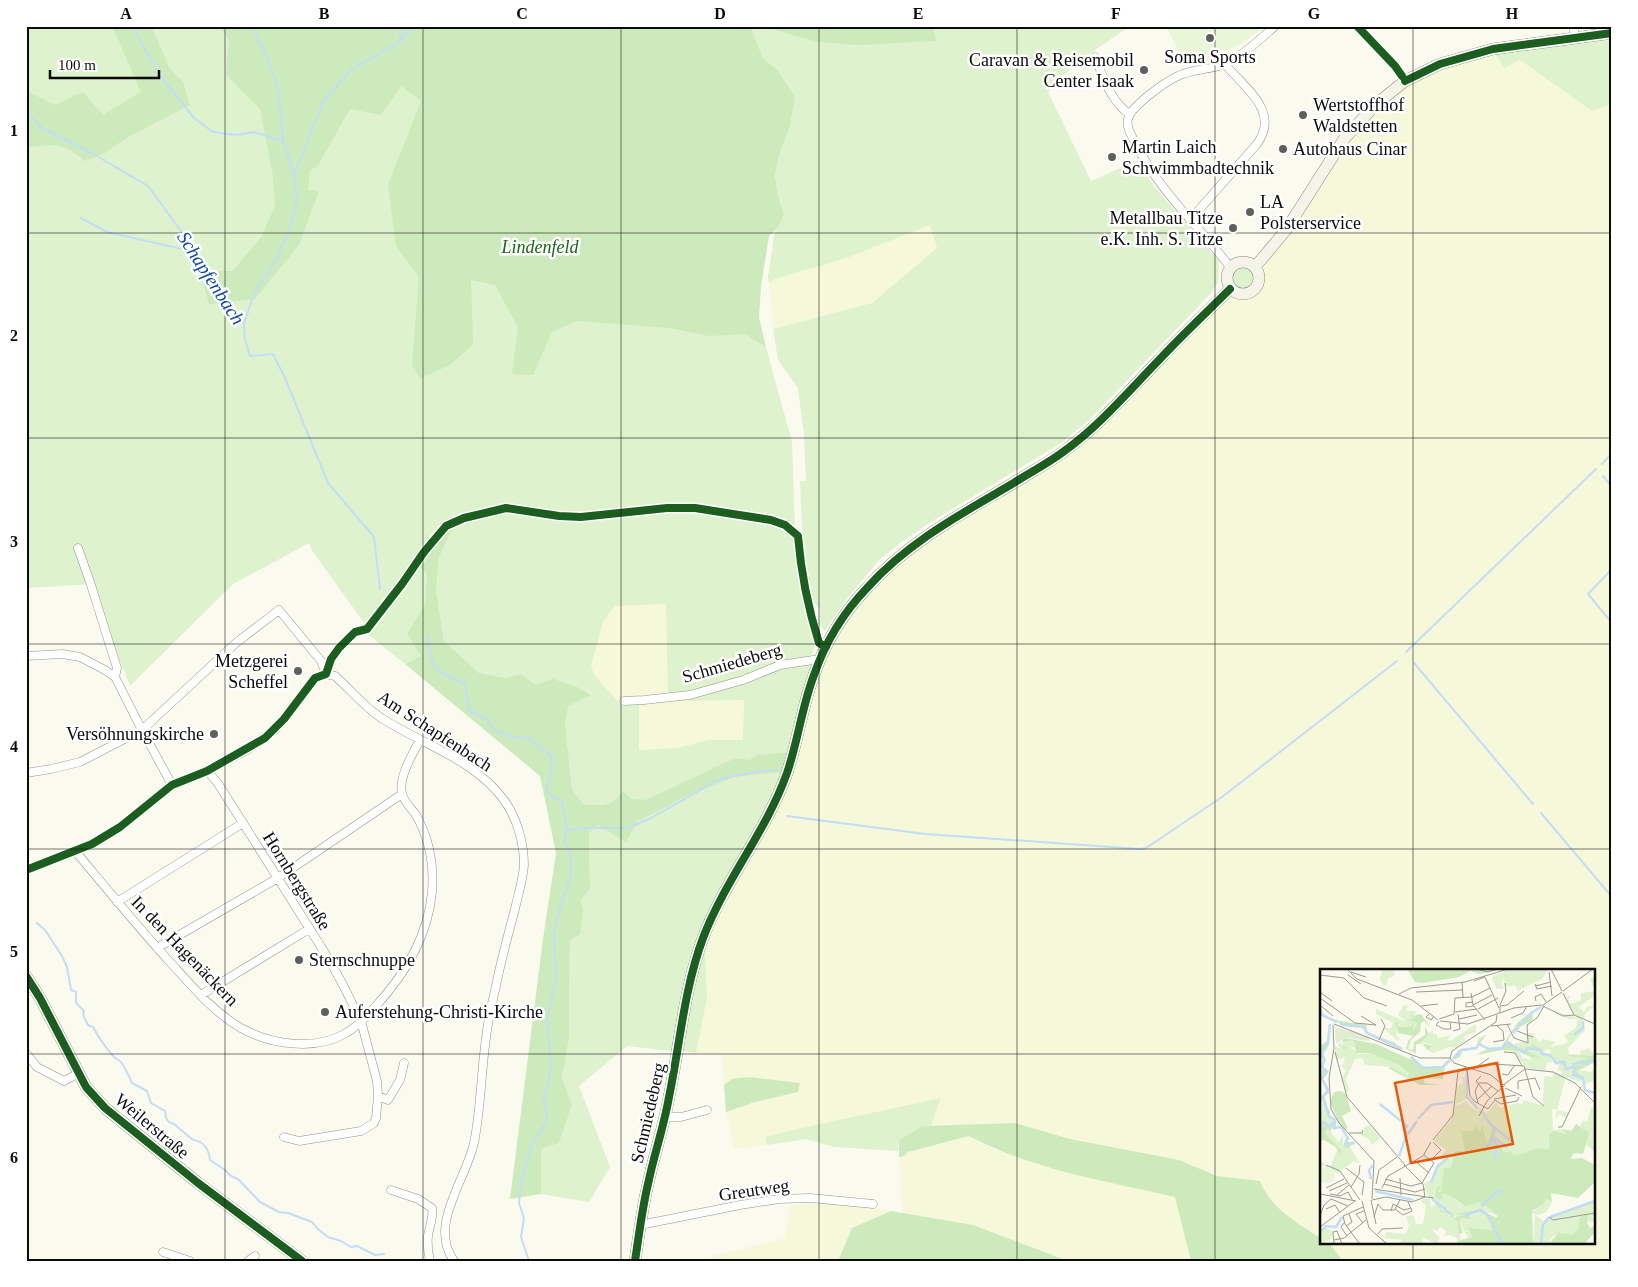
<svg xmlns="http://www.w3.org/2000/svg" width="1638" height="1287" viewBox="0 0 1638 1287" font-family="Georgia,serif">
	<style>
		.farmland { fill: #f6f8da }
		.green { fill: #ddf2cd; fill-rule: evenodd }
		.forest { fill: #cceabb }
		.pitch { fill: #e9f6d7 }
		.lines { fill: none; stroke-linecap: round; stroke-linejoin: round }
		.stream { stroke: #c3ddf7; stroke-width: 2 }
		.street-casing { stroke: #93938e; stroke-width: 9 }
		.secondary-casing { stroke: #898984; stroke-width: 12 }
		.street { stroke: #fefefd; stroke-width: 8 }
		.secondary { stroke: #f4f4e8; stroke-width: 11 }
		.cycleway-casing { stroke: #fff; stroke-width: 11 }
		.cycleway { stroke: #1b5e20; stroke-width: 8 }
		.grid { fill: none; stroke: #0b0b0b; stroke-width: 1; stroke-opacity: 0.55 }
		.poi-dot { fill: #5f5f5b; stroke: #fff; stroke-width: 2 }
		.labels { text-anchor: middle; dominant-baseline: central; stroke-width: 5; stroke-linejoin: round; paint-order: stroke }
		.poi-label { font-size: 18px; fill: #0b0b0b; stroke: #fff; text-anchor: start }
		.park-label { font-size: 18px; font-style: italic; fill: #1c6618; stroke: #fff }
		.street-label { font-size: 18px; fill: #0b0b0b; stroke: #fff }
		.water-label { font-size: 19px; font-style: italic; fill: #0e4aa4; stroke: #fff }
		.inset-river { fill: none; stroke: #c3ddf7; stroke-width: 2.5 }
		.inset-road { fill: none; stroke: #9a9a94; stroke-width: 1 }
		.view { fill: #e8590c; fill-opacity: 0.15; stroke: #e8590c; stroke-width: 2.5 }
		.inset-edge { fill: none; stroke: #0b0b0b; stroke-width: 2.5 }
		.neatline { fill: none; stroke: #0b0b0b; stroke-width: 2 }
		.grid-label { font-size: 16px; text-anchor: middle; font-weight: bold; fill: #0b0b0b }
	</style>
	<rect width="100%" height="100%" fill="#fafaef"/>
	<path class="farmland" d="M1496 54 1520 60 1592 110 1612 104V1261H1343L1328 1243H1594V971H1322V1239L1289 1217 1264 1192 1260 1181 1217 1176 1179 1160 1070 1139 1015 1123 931 1125 941 1098 766 1137 767 1145 734 1149 726 1112 755 1102 732 1079 724 1085 721 1055 696 1053 707 998 705 943 827 653 854 609 907 554 1063 456 1213 310 1231 297 1237 295H1249L1255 293 1261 287 1264 279 1263 270 1266 264 1288 234 1351 136 1379 106 1408 86 1436 71Z
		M931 225 937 248 872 303 773 329 769 283 775 279 849 257Z
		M667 604 668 700H744L743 740H708L677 748 638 750 620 704 595 676 591 666 598 640 603 622 614 606Z
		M969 1136 989 1147 1035 1164 1176 1197 1191 1261H1068L973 1225 902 1213 899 1157 904 1156 908 1152Z
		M852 1204 891 1211 852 1228 838 1261H692L785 1238 790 1205Z"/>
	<path class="green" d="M26 26H734L756 307 762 344 766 347 792 442 795 530 776 519 765 516 687 504 672 503 588 514 554 513 505 504 452 519 414 559V562L427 573 425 605 407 633 422 656 405 664 369 635 365 624 313 552 309 543 233 584 130 686 115 649 92 584 26 588Z
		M750 26H761L817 42 935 41 933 26H1130L1076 63 1048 92 1091 181 1138 160 1153 185 1219 261 1218 283 1209 295 1089 420 1061 443 929 523 900 543 879 560 845 601 825 631 819 625 820 610 812 599 807 585 803 547 800 481H806L804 435 798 388 778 360 773 329 872 303 937 248 930 225 849 257 775 279 769 283 768 277 775 230 779 226 784 215 777 190 775 174 779 156 789 128 777 70 763 58Z
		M1612 37V104L1592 111 1520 60 1504 68 1496 54Z
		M1232 278a11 11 0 1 1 22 0a11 11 0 1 1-22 0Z
		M675 510 705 511 772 523 789 531 796 539 807 606 817 643 807 663 811 665 812 669 789 752 757 755 749 760 735 758 645 800H617L601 806 583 804 572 789 565 722 567 706 591 694 536 685 521 674 506 678 479 673 444 641 436 590 439 558 453 526 487 514 507 511 555 518 581 520ZM666 604 668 701 744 700 743 740H708L677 748 639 750V705L620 704 595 676 591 666 603 622 614 606Z
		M783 772 772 800 725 883 673 1051 627 1046 579 1086 610 1167 589 1202 541 1194V1149L559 1143 572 1105 562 1078 569 1038 570 940 580 901 590 889 589 833 598 825 637 822 689 795 735 777Z
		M705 944 707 998 696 1053 681 1051 695 974Z
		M941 1098 931 1125 922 1126 899 1140 898 1151 834 1147 807 1139 767 1145 765 1137 797 1129Z"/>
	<path class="forest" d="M112 26H151L170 69 183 82 190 105 128 137 103 154 85 161C75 153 64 144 50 145 42 145 34 148 26 146V89L27 91 55 105 83 92 103 115 141 92Z
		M219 26H750L763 58 777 70 795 97 789 128 779 156 775 174 777 190 784 215 779 226 769 236 761 286 759 318 766 347 745 334 709 336 670 328 577 321 552 332 533 375 512 374 518 327 495 285 471 280 473 344 451 364 420 379 412 365 419 277 396 246 388 185 421 101 401 86 381 115 350 109 317 167 310 170 308 190 319 191 299 245 255 299 209 304 200 271H233L262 236 275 205 273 176 260 109 226 74 229 40Z
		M761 26H933L936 41 858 45 817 42Z
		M450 519 453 526 439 558 436 590 444 641 479 673 506 678 521 674 536 685 553 679 577 687 591 695 568 706 565 722 572 789 583 804C601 806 612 807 623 791L631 799 645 800 735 758 749 760 757 755 789 752 783 772 735 777 689 795 637 822 626 842 598 825 589 833 590 889 580 901 583 909 580 934 570 940 569 1038 562 1078 572 1105 559 1143 541 1149V1194L510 1199 543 939 556 853 540 776 405 664 421 656 407 633 425 605 427 573 414 562Z
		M748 1077 800 1083 798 1092 755 1102 726 1112 724 1085 732 1079Z
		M1015 1123 1070 1139 1179 1160 1217 1176 1260 1181C1270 1208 1299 1224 1322 1239V1243L1330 1244 1343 1261H1191L1175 1197C1106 1181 1033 1170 969 1136L908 1152 904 1156 899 1157V1140L922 1126Z
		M891 1211 973 1225 1068 1261H838L852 1228Z"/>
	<path class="pitch" d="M1166 26H1262L1260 30 1236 47 1216 53 1217 60 1189 65 1183 60Z"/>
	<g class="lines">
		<path class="stream" d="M134 26 139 39 161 77 194 118 213 132 237 135 254 132 283 141
			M252 26 265 53 278 87 283 141 294 174
			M400 41 401 26
			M26 112 42 128 90 152 148 186 197 253 244 324 245 340 250 356 273 354 285 378 328 483 374 537 380 589
			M81 218 107 232 195 252
			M244 324 254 293 274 264 290 229 297 199 294 175 324 100 351 70 400 41 413 26
			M1602 464 1612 453
			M1603 476 1612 487
			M1612 569 1588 594 1612 623
			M428 637C431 672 435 669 465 684L469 711 485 718 497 732 513 737 528 738 552 757 551 773 546 790 553 797 562 801 567 830 564 842 571 854V874L554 928 556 979 547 1019 551 1067 544 1099 547 1119 531 1147 521 1183 519 1203 524 1218 521 1237 529 1261
			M1406 652 1596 469
			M1414 663 1533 804
			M1541 813 1612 897
			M787 816 925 834 1140 849 1146 848 1222 797 1397 661
			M567 830 584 828H628L649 819 720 779 754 772 776 770
			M37 923 45 930 62 956 67 967 71 990 76 992V1003L84 1011 83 1015 88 1025 93 1027C99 1038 106 1048 114 1057 115 1058 120 1061 121 1062 124 1066 130 1078 132 1083L147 1091 151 1103 165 1111 166 1118 169 1122 174 1124 193 1140C204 1141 209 1150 210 1160L225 1170 231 1176 238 1179 260 1202 279 1212 288 1213 312 1222 319 1230 328 1237 341 1241 351 1247 357 1246 375 1255 384 1254"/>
		<defs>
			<path id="street" d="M1357 26 1395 66 1405 81
				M1573 26 1576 39
				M1095 57C1104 79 1110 100 1129 114
				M1190 220 1257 144C1281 111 1244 88 1225 64
				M1230 267C1199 226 1159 191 1136 144 1132 136 1126 128 1128 119 1131 106 1164 83 1176 77 1191 69 1207 70 1223 65 1238 60 1263 37 1275 26
				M78 548 90 582 117 668 115 677
				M26 656 62 654 80 657 105 670 115 677 142 730 237 642 279 610 321 661 326 674
				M326 674 331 659 339 648 355 632 367 629 402 584 424 552 446 526
				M624 701 644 700 690 695 743 680 780 665 820 659
				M207 771 217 782 243 823 330 961 343 985 361 1021 377 1081 378 1096 376 1118 374 1123 361 1131 299 1141 284 1137
				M26 773 51 769 80 762 142 730 172 785
				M76 852C107 889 137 926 169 961 191 985 213 1012 241 1028 271 1045 316 1051 346 1033 357 1027 366 1017 374 1008 404 976 428 936 432 892 434 866 429 838 416 815 412 809 403 801 402 793 398 778 413 753 420 740
				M26 870 92 844 120 827 172 785 207 771 247 750 276 729 315 678 326 674 335 676C351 690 365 708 383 719 424 745 475 760 504 800 517 818 524 843 524 865 523 880 518 895 515 909 508 935 501 960 496 986 492 1003 488 1021 486 1038 481 1073 481 1108 474 1143 466 1180 428 1225 454 1261
				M117 902 243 823
				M157 948 278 878 402 794
				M201 995 309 929
				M26 1053 37 1067 64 1081 79 1073
				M378 1096 388 1100 400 1080 404 1063
				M665 1117H681L707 1110
				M391 1190 418 1199 432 1208C434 1217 429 1227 428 1236 427 1245 428 1252 430 1261
				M640 1225 740 1205 779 1199 810 1198 873 1204
				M163 1252 190 1261
				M248 1261 255 1256"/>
			<path id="secondary" d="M1227 278a16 16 0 1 1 32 0a16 16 0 1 1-32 0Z
				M1255 267 1286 230 1344 139 1376 104 1405 81 1440 64 1493 49 1612 33
				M26 976 40 998 86 1087 105 1108 198 1183 302 1261
				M635 1261C639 1235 642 1209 648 1184 654 1155 664 1126 669 1097 680 1044 684 989 703 938 725 880 766 832 787 773 798 741 802 706 814 675 825 643 844 612 867 588 907 543 961 514 1012 484 1029 473 1047 464 1063 452 1099 426 1127 393 1158 361 1181 336 1206 313 1230 289"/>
		</defs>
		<use href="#street" class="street-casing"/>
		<use href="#secondary" class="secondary-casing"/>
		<use href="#street" class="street"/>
		<use href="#secondary" class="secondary"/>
		<defs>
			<path id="cycleway" d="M1357 26 1395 66 1402 76
				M1405 81 1440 64 1493 49 1612 33
				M26 870 92 844 120 827 172 785 207 771 265 738 284 719 315 678 326 674 331 659 339 648 355 632 367 629 402 584 424 552 446 526 464 518 506 508 559 516 581 517 667 508H695L771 520 785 525 798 536C801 573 808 608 819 643L826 647
				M26 976 40 998 86 1087 105 1108 198 1183 302 1261
				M635 1261C639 1235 642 1209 648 1184 654 1155 664 1126 669 1097 680 1044 684 989 703 938 725 880 766 832 787 773 798 741 802 706 814 675 825 643 844 612 867 588 907 543 961 514 1012 484 1029 473 1047 464 1063 452 1099 426 1127 393 1158 361 1181 336 1206 313 1230 289"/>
		</defs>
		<use href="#cycleway" class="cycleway-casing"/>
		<use href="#cycleway" class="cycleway"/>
	</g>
	<path class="grid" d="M225 26V1261M423 26V1261M621 26V1261M819 26V1261M1017 26V1261M1215 26V1261M1413 26V971M26 233H1612M26 438H1612M26 644H1612M26 849H1612M26 1054H1322M1594 1054H1612M1413 1243V1261"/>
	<g class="poi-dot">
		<circle cx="1210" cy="38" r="5"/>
		<circle cx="1144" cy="70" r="5"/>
		<circle cx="1303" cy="115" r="5"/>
		<circle cx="1283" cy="149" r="5"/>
		<circle cx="1112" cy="157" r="5"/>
		<circle cx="1250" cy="212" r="5"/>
		<circle cx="1233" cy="228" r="5"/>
		<circle cx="298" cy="671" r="5"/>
		<circle cx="214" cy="734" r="5"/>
		<circle cx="299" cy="960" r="5"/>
		<circle cx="325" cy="1012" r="5"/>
	</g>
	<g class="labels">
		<g class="poi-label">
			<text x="1210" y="57" text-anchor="middle">Soma Sports</text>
			<text x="1134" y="60" text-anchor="end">Caravan &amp; Reisemobil<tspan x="1134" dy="21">Center Isaak</tspan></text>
			<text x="1313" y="105">Wertstoffhof<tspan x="1313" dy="21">Waldstetten</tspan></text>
			<text x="1122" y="147">Martin Laich<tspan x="1122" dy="21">Schwimmbadtechnik</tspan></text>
			<text x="1293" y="149">Autohaus Cinar</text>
			<text x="1260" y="202">LA<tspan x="1260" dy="21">Polsterservice</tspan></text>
			<text x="1223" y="218" text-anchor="end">Metallbau Titze<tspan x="1223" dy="21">e.K. Inh. S. Titze</tspan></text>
			<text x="288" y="661" text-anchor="end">Metzgerei<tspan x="288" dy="21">Scheffel</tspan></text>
			<text x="204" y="734" text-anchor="end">Versöhnungskirche</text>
			<text x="309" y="960">Sternschnuppe</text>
			<text x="335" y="1012">Auferstehung-Christi-Kirche</text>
		</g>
		<g class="park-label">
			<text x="540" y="247">Lindenfeld</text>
		</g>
		<g class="street-label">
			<text transform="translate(732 663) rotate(-16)">Schmiedeberg</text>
			<text transform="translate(435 731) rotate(33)">Am Schapfenbach</text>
			<text transform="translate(297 881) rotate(58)">Hornbergstraße</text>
			<text transform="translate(185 951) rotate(46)">In den Hagenäckern</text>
			<text transform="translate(648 1113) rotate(-77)">Schmiedeberg</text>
			<text transform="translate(152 1126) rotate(40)">Weilerstraße</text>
			<text transform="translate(754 1190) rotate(-8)">Greutweg</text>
		</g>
		<g class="water-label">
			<text transform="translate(211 278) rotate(57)">Schapfenbach</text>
		</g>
	</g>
	<g transform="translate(1320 969)">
		<rect width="275" height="275" fill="#fafaef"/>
		<path d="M75 0 74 7 68 9 66 17 63 16 60 10 62 1ZM189 0H228L222 10 199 21 200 25 195 16 189 18 185 15 184 9 181 14 184 20 176 19 172 8ZM275 7V26L259 38 264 43 267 38 275 36 264 46 265 50 259 49 253 43 246 29 249 27 246 22 250 28 248 30 251 35 261 31V24L275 22 270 10ZM84 36 88 37 86 42H97L93 46 94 50 90 51 99 53 93 62 94 54 90 58 76 56 77 68 80 70 78 72 63 59H71L73 54 56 45V40L87 53 78 46ZM232 41 263 51 265 61 248 79 249 85 260 86V82L269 79 275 87 254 93 247 99 244 90 236 93 230 85 231 81 226 80 224 84 212 75 211 79 203 81 197 76 199 73 208 74 206 66H211L207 64 217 65 213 66 220 73 222 70 235 73 230 78 245 75 248 72 244 67 256 59 258 50H249ZM156 55V63L144 67 145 72 136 79 129 78 113 84 107 81 113 76 100 73 116 58 112 62 114 66 116 64 118 69 131 66 127 71 130 72ZM26 71H32L37 77H29L39 85 51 84 74 93 93 107 87 104 88 109 71 98 45 96 42 89 35 90 26 110 29 122 26 123 22 109 26 101 19 96H23L25 88 17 91 15 84V77L25 81 20 77ZM195 78 201 81 198 82 203 89 211 91 212 87 218 88 206 81 221 82 231 88 232 94 228 93 225 101 206 99 193 82H198ZM241 94 245 96 244 101 255 100 253 103 262 110 260 113 246 108 237 141 248 144 246 149 240 145 235 150 237 141 232 140 233 161 243 160 247 165 233 162 231 184 195 187 134 183 131 199H124L122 223 118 224 120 219 116 227 120 230 121 225 129 226 142 236 155 217 161 238 167 237 178 247 160 240 143 243 145 247 137 249 128 240H122L112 226 107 225 104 215 114 208 117 195 122 192 120 188 126 181 114 172 131 150 135 137 147 132 149 137 159 143V138L167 144 176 133 180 139 198 134 202 136 204 131 223 137 224 107 232 108 235 103 241 106 242 103 237 100ZM275 99V111L263 116 264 109 257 101 271 103ZM142 107 145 110 146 130 135 136 137 117 143 114ZM3 129 9 147 14 152 10 157 0 154ZM271 139 275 140V183L266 176 268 165 260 157 263 151 267 153ZM50 156 60 169 52 176 49 170 35 163 44 164V158ZM7 158 19 174 23 164V179L30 178 40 195 34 192 20 202 16 200 20 203 19 205 3 196 0 202V192L10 198 17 181 14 178 19 181 5 166ZM105 229 110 230 111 238 117 234 121 243 129 245 138 253 141 272 130 266 124 267 126 262 121 258 117 262 110 259 120 269 117 275 103 269 102 275H78L83 271 64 269 67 263 86 265 89 256 86 248 90 246 94 247 96 255H103L106 236 101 232ZM226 230 232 233 226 243 219 246 211 244 224 235ZM275 233V248L270 249H275V252L267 253 269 251 260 249 258 260 252 266 248 267 242 262 230 270 229 275H222L224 257 230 248ZM162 243 168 247 172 261 148 260 152 268 149 271 139 251ZM215 246 225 253 220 275H213ZM5 258 13 262 11 270 0 275V264Z" fill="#ddf2cd"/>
		<path d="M87 0 157 1 182 0 160 5 150 2 139 8 103 14 95 13ZM214 41 212 52 195 60 185 75 190 73 193 78 198 73 197 77 204 81 211 79 212 75 222 81V84L231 85 236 93 245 92 247 99 251 96 262 95 252 94 268 89 250 87 248 86 275 87V93L257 102 264 109 262 113V110L252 106 255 100 244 101 245 96 235 95 231 88 221 86 220 82 206 81 219 88 212 89 199 82 182 81 156 86 167 80 159 76 156 80 142 82 140 88 132 91 138 81 156 78 159 70 167 65 160 74 168 79 181 78 198 53ZM95 44 93 46 95 49V46L101 45 111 59 104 52 101 54 100 63 91 71 88 80 93 81 94 73 105 66V57L109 65 100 74 113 77 107 81 103 75H96V84L76 76 86 80 88 72 93 67 78 64 75 54 78 52V57L90 58 94 54 93 62 98 54 89 51 94 49 90 47ZM14 51 46 56 48 64 76 74 75 77 68 74 46 64 44 59 23 57ZM9 54V76L3 86 6 90 3 99 9 103 3 109 9 124 3 128 6 131 7 139 10 142V147L13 148 16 152V161L11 159V163L7 159 5 165 22 182 19 185 17 179 4 171 0 172V154L4 152 10 156 14 151 8 146 3 129 0 136V128L6 122 1 108 4 89 0 90V77L7 72ZM25 69 56 75 92 91 91 86 102 98H122L126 92H131L125 95 123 110 103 109 105 114 122 116H100L68 99 71 98 88 108V104L92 106 77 95 50 84H36L35 78H28L36 77 32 71 21 73 20 77 27 78 24 81 18 76ZM21 122 26 125 31 142 22 147 28 159 24 161 28 169 25 173H36L28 179H23L26 169 10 133 14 123ZM256 155 269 164 263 185 254 184 250 190 262 189 275 196V213L258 229 231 224 232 233 226 230 224 235 212 242 213 275H138L137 272 152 268 148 259 172 261 168 247 160 243 148 247 151 250 143 249 139 251 143 264 139 265 138 253 129 245 121 243 116 234 107 225 113 227 122 241 134 245V249L145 246 136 245 160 240 176 249 178 247 166 237 161 238 160 233 145 237 129 226 121 225 123 229 119 231 115 227 117 219 121 216 118 223H121L124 199H131L134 183 145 182 141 162H153L156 157 160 163 162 156 167 174 176 158 175 171 185 184 190 182 195 187 218 179 230 181 229 166 233 162 246 165 243 160 251 162ZM268 245 267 254 270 259 275 257V263L266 273 268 275H229L239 263 252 266 258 260 260 248Z" fill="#cceabb"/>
		<path d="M15 58 50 68 49 72 25 69 16 75Z" fill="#e2ecd2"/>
		<path d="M-1 206a8 8 0 1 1 16 0a8 8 0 1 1-16 0Z" fill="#e9f6d7"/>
		<path class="inset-river" d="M0 38 2 46 17 53M10 55 8 74 1 82 4 90 2 98 7 102 2 110 8 121 3 128 9 147 15 151 14 159 21 158 28 169 25 175 35 174M20 55 43 58 47 64 82 80M193 64 211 44 221 38M254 66 263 59V52M91 88 103 99 123 98 130 91M134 89 142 81 156 79 159 75 169 80 182 79 188 73 204 84 207 79 221 81V84L231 87 236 94 244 92 246 100 255 98 253 106 263 109 265 121 275 124M252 95 275 92M147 100V128L158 140M60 135 81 152M162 143 171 156 194 174M98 150 111 136 133 133M82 153 87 157 84 161 87 164M0 158 3 153 10 157 14 153M88 165 97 152M172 167 177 177 175 189M175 169 187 179M166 179 171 172 174 157M79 187 87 165M51 210 49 201 53 196M111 214 117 198 128 189M55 222 93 231M112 230 131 245M161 237 177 223 184 222M145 247 160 241 167 245 183 275M230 248 275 232M0 263 6 257 16 258 22 248M221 275 223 256 229 248"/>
		<path class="inset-road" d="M27 0 37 10 92 31 118 51M156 0 168 3 178 0M231 0 242 22M31 3 46 8M229 3 232 27M0 6 24 9 44 29 67 37M28 6 41 15M154 12 165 8 179 39M142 13 143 28M215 15 217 20 232 17M215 17 231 13M243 22 273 0M0 23 12 32M96 23 143 21M151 24 153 36 165 51M243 24 254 46 275 55M79 25 91 19 145 13 188 0M0 29 35 54 56 56 41 47M216 32 215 28 221 25 226 33M152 33 146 34V38L154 37M0 36 13 47M153 36 172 26M180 36 186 22 185 14M223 36 242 23M101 37 118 35M158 40 178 29M135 43 157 40M180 44V37L187 36 204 22M109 45 106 48 111 51 114 47M191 49 203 44 207 37M119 50 134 45 135 29 152 28 170 19M139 50 157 46M119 52 116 56 124 60H131L130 54M120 52 148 55 194 39 221 36 243 47 254 46M14 55 100 89H130L134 94 171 106 183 116 205 100 233 103 255 114 275 134M187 55 194 69 208 74 207 56 217 49 224 37M13 56 14 79 9 109 11 140 19 154 54 192 52 230M171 57 191 55M133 62 140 60 138 45M197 62 213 68M59 71 65 57 61 50M173 73 184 71 183 62 177 57M15 83 27 128 85 196M184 83 195 84 202 97M130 89 132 82 176 53 177 46M176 94 173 95 204 97 213 128 224 137M155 99 169 89M147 100 150 127 154 132 168 140 175 131 181 135 197 132 199 128M182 105 188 106 194 97M161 107 156 112 170 129M185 119 202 127M198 120V112L215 109 220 121M158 130 172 117M174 130 196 126M158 134 155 122 159 114H167L178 122M159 147 167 132 185 116M238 158H242L261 118M29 164H42L43 161M113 171 133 146 138 103 146 98M94 191 109 204M111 191 121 181 113 173M6 196 20 202 40 231M84 196 103 215 105 228M26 199 44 213 42 226M80 209 81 226M65 210 91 217 102 214 114 194 104 186M56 215 59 201 77 188M64 215 95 223 105 220M31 218 39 205 40 196M6 219 24 210M62 219 68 207 103 187 111 173M54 220 113 229M9 222 27 214M0 225 36 232M10 225 20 227 28 223 33 232M17 226 29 216M11 230 28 237M51 231 56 255M52 231 66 228 92 233 105 228M80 231 75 240 83 246 92 242 88 233M42 232 49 259 67 275M6 240 15 236 20 244M71 242 73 235 84 241 91 239M0 247 4 236 11 230M23 247 25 255 39 274M23 247 43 238M54 248 58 235 63 241H75M229 248 233 251 275 244M24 254 21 258 27 267M43 254 36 245 44 242M26 257 32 253 29 245M0 258 35 232M58 265 62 260 83 259M14 271 24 269 46 251M14 275 13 263 17 262 22 275"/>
		<path class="view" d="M177 94 193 175 91 194 75 114Z"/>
		<rect width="275" height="275" class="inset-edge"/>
	</g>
	<rect width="1638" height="1287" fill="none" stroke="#ffffff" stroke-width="55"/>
	<path d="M50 70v8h109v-8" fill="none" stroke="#0b0b0b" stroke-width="2.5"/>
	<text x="58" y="70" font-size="15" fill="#0b0b0b" stroke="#ffffff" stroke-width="4" paint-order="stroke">100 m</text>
	<rect x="28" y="28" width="1582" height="1232" class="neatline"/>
	<g class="grid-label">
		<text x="126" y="19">A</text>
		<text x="324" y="19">B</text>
		<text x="522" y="19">C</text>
		<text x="720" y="19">D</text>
		<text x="918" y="19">E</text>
		<text x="1116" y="19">F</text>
		<text x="1314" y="19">G</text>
		<text x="1512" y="19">H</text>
		<text x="14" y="136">1</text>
		<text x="14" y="341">2</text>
		<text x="14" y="547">3</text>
		<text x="14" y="752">4</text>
		<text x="14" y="957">5</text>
		<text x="14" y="1163">6</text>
	</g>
</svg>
